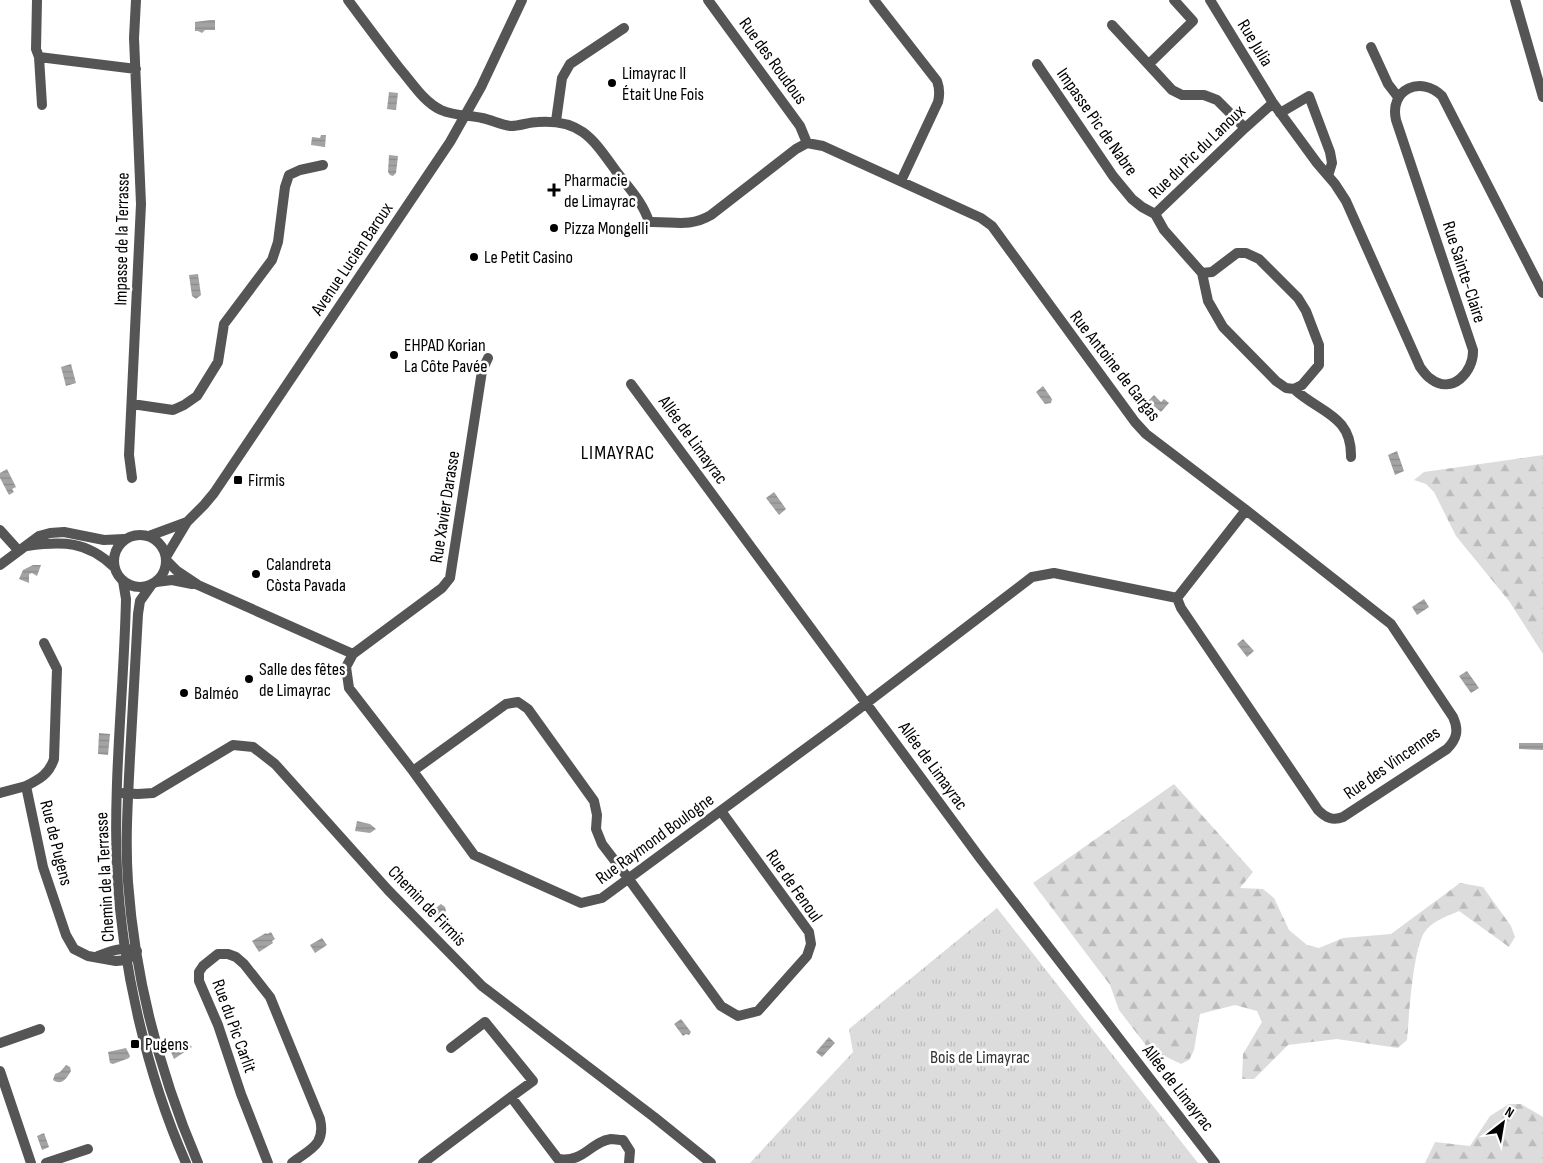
<svg xmlns="http://www.w3.org/2000/svg" width="1543" height="1163" viewBox="0 0 1543 1163" font-family="'Sofia Sans Condensed',sans-serif">
	<style>
		.forest { fill: url(#forest-firs) }
		.park { fill: url(#park-tufts) }
		.water { fill: url(#water-rules) }
		.lines { fill: none; stroke-linecap: round; stroke-linejoin: round }
		.minor { stroke: #555; stroke-width: 10 }
		.tertiary { stroke: #555; stroke-width: 10 }
		.poi-dot { fill: #000; stroke: #fff; stroke-width: 2 }
		.labels { text-anchor: middle; dominant-baseline: central; stroke-width: 5; stroke-linejoin: round; paint-order: stroke }
		.street-label { font-size: 18px; fill: #000; stroke: #fff }
		.poi-label { font-size: 18px; fill: #000; stroke: #fff; text-anchor: start }
		.park-label { font-size: 18px; fill: #333; stroke: #fff }
		.quarter-label { font-size: 20px; letter-spacing: 1px; fill: #000; stroke: #fff }
	</style>
	<defs>
		<pattern id="forest-firs" width="22" height="20" patternUnits="userSpaceOnUse" patternTransform="scale(1.25)"><rect width="22" height="20" fill="#dcdcdc"/><path d="M5 1l3.5 6h-7zM16 11l3.5 6h-7z" fill="#bbb"/></pattern>
		<pattern id="park-tufts" width="24" height="20" patternUnits="userSpaceOnUse" patternTransform="scale(1.25)"><rect width="24" height="20" fill="#dcdcdc"/><path d="M3 7l-1-3M5 7V3M7 7l1-3M15 17l-1-3M17 17v-4M19 17l1-3" fill="none" stroke="#bbb"/></pattern>
		<pattern id="water-rules" width="6" height="5" patternUnits="userSpaceOnUse" patternTransform="scale(1.25)"><rect width="6" height="5" fill="#a3a3a3"/><path d="M0 2.5h6" fill="none" stroke="#8b8b8b"/></pattern>
	</defs>
	<rect width="100%" height="100%" fill="#fff"/>
	<path class="forest" d="M1543 455V654L1509 601 1456 536 1434 492 1426 484 1414 480 1424 472Z
		M1174 784 1253 872 1240 888 1263 889 1274 898 1289 930 1307 945 1319 948 1343 938 1391 934 1460 883 1483 887 1511 926 1515 937 1509 947 1459 911C1448 916 1431 921 1424 933 1413 950 1409 1016 1407 1040L1398 1048 1337 1039 1288 1045 1254 1079H1242L1243 1054 1262 1022 1257 1011 1235 1005 1200 1014 1194 1050 1189 1060 1181 1064 1148 1048 1119 1010 1110 985 1033 883Z
		M1509 1104H1521L1543 1117V1163H1422H1425L1435 1142 1470 1146 1490 1116Z"/>
	<path class="park" d="M997 908 1198 1163H750L853 1052 849 1029Z"/>
	<path class="water" d="M210 20H215V30H205L202 33 198 31H195V22Z
		M389 92 398 93 396 110 387 109Z
		M321 135H326L325 147 311 145 312 137 320 138Z
		M389 155 398 156 396 173 393 176 390 175 388 172Z
		M198 274 201 295 196 299 192 296 189 275Z
		M71 364 76 383 66 386 61 367Z
		M1043 386 1052 399 1051 403 1045 404 1036 392Z
		M1154 395 1161 402 1164 399 1169 403 1161 412 1148 401Z
		M1397 451 1404 471 1395 475 1388 455Z
		M7 469 16 487 12 489 14 492 9 495 0 478V473Z
		M774 492 786 509 779 515 766 498Z
		M33 565H41L37 576 32 573 29 574V583L19 579 23 570Z
		M1424 599 1429 607 1417 615 1412 607Z
		M1243 639 1254 651 1247 657 1237 644Z
		M1467 671 1479 688 1471 693 1459 676Z
		M99 733 110 734 108 755 98 754Z
		M1519 743H1543V750L1519 749Z
		M357 821 370 824 376 829 370 833 355 831Z
		M441 904 445 907 446 911 435 920 429 913Z
		M271 932 275 939 272 941 273 943 259 952 252 941 266 933 267 934Z
		M322 938 327 945 315 953 310 945Z
		M681 1019 691 1032 689 1035 686 1034 683 1036 674 1024Z
		M829 1037 835 1043 822 1057 816 1052Z
		M189 1044 192 1047 174 1059 171 1052 179 1046 185 1047Z
		M126 1048 130 1056 129 1058 113 1064 110 1063 108 1052Z
		M66 1065 70 1067 71 1071C66 1079 62 1086 53 1080L55 1074 60 1072Z
		M44 1133 49 1147 42 1150 37 1136Z"/>
	<g class="lines">
		<path class="minor" d="M37 0 36 49 39 57 42 105
			M348 0C366 24 383 47 401 70 413 84 424 102 441 110 455 116 468 115 482 118 492 120 501 125 511 126 520 126 529 122 538 122 581 119 593 139 616 171 628 187 643 202 649 222 673 221 689 228 711 215L796 149 807 143 823 146 981 218 992 226 1135 422 1146 434 1246 510 1177 598
			M708 0 800 126 807 143
			M874 0 937 81C940 89 940 94 938 102L901 181
			M1210 0 1273 103 1317 163 1335 184 1346 201 1420 367C1423 371 1426 376 1431 379 1452 395 1474 372 1473 350L1396 120C1389 89 1421 75 1442 96L1543 293
			M1515 0 1543 97
			M1112 25 1172 90 1182 95H1204L1217 100 1245 128
			M1371 47 1388 84 1398 97
			M39 57 136 69
			M1037 64 1113 176 1132 199 1142 207 1155 214
			M1149 64 1193 21 1174 0
			M1280 113 1309 96 1330 152 1332 163 1328 176
			M556 121 562 78 570 64 624 28
			M1155 214 1164 230 1202 273 1208 301 1223 327 1276 381 1286 388 1294 389 1302 385 1319 365V345L1306 311 1298 298 1259 259 1246 253H1237L1212 272 1202 273
			M1155 214 1245 128 1273 103
			M488 358 482 371 450 578 442 588 353 654 346 667 349 688 413 771 474 855 581 903 602 898 843 721 1032 577 1054 573 1177 598
			M631 384 980 858 1215 1163
			M1294 389C1320 413 1352 415 1351 457
			M132 404 173 410 184 405 197 396 218 362 224 324 272 260 278 242 285 187 289 175 300 170 323 165
			M132 478 129 455 141 204 134 38 136 0
			M0 530 18 550
			M166 560 177 571 198 585 353 654
			M156 582 172 580 192 584
			M1177 598 1181 608 1318 810C1326 818 1333 821 1343 817L1447 749C1457 739 1459 730 1453 717L1391 624 1246 510
			M44 643 57 669 54 759C49 774 40 779 26 786L43 867 66 935 74 949 88 956 116 961 127 960 137 951
			M413 771 506 704 518 702 528 709 594 801 597 815 596 829 602 844 628 878 721 1006 738 1016 758 1011 807 956 811 944 809 932 721 811
			M0 793 26 786
			M120 793 138 794 153 793 233 745 253 747 275 764 388 890 482 986 654 1117 711 1163
			M98 956C109 952 120 947 132 950
			M0 1043 40 1029
			M451 1048 485 1022 533 1081 511 1097
			M0 1071 31 1163
			M46 1163 88 1149
			M268 1163 241 1094 218 1025 199 981V972L203 966 218 954H228L236 957 244 964 270 997 320 1119C326 1145 310 1149 292 1163
			M423 1163 511 1097 558 1159C584 1163 590 1142 611 1139 614 1139 619 1140 623 1140L630 1151 629 1163"/>
		<path class="tertiary" d="M114 561a26 26 0 1 1 52 0a26 26 0 1 1-52 0Z
			M149 536 187 522
			M27 546C63 541 87 541 114 567
			M166 557 187 522 204 505 214 493 450 142 481 87 522 0
			M0 565 39 536 50 533 64 532 104 540 124 539
			M123 581 126 599C124 689 113 780 117 870 122 967 147 1075 186 1163
			M152 584 140 601 138 614C135 662 133 709 130 757 128 799 125 840 128 882 135 978 160 1074 198 1163"/>
	</g>
	<g class="poi-dot">
		<circle cx="612" cy="83" r="5"/>
		<path d="M551.5 182.5h5v5h5v5h-5v5h-5v-5h-5v-5h5z"/>
		<circle cx="554" cy="228" r="5"/>
		<circle cx="474" cy="257" r="5"/>
		<circle cx="394" cy="355" r="5"/>
		<rect x="233" y="475" width="10" height="10" rx="2.5"/>
		<circle cx="256" cy="574" r="5"/>
		<circle cx="249" cy="679" r="5"/>
		<circle cx="184" cy="693" r="5"/>
		<rect x="130" y="1039" width="10" height="10" rx="2.5"/>
	</g>
	<g class="labels">
		<g class="street-label">
			<text transform="translate(1255 43) rotate(59)">Rue Julia</text>
			<text transform="translate(773 61) rotate(54)">Rue des Roudous</text>
			<text transform="translate(1097 122) rotate(55)">Impasse Pic de Nabre</text>
			<text transform="translate(1197 152) rotate(-44)">Rue du Pic du Lanoux</text>
			<text transform="translate(122 239) rotate(-89)">Impasse de la Terrasse</text>
			<text transform="translate(352 259) rotate(-56)">Avenue Lucien Baroux</text>
			<text transform="translate(1464 272) rotate(72)">Rue Sainte-Claire</text>
			<text transform="translate(1115 366) rotate(52)">Rue Antoine de Gargas</text>
			<text transform="translate(693 440) rotate(54)">Allée de Limayrac</text>
			<text transform="translate(445 507) rotate(-81)">Rue Xavier Darasse</text>
			<text transform="translate(1392 763) rotate(-35)">Rue des Vincennes</text>
			<text transform="translate(933 766) rotate(54)">Allée de Limayrac</text>
			<text transform="translate(655 839) rotate(-36)">Rue Raymond Boulogne</text>
			<text transform="translate(56 843) rotate(76)">Rue de Pugens</text>
			<text transform="translate(105 877) rotate(-93)">Chemin de la Terrasse</text>
			<text transform="translate(794 886) rotate(55)">Rue de Fenoul</text>
			<text transform="translate(427 906) rotate(46)">Chemin de Firmis</text>
			<text transform="translate(234 1026) rotate(70)">Rue du Pic Carlit</text>
			<text transform="translate(1178 1088) rotate(52)">Allée de Limayrac</text>
		</g>
		<g class="poi-label">
			<text x="622" y="73">Limayrac Il<tspan x="622" dy="21">Était Une Fois</tspan></text>
			<text x="564" y="180">Pharmacie<tspan x="564" dy="21">de Limayrac</tspan></text>
			<text x="564" y="228">Pizza Mongelli</text>
			<text x="484" y="257">Le Petit Casino</text>
			<text x="404" y="345">EHPAD Korian<tspan x="404" dy="21">La Côte Pavée</tspan></text>
			<text x="248" y="480">Firmis</text>
			<text x="266" y="564">Calandreta<tspan x="266" dy="21">Còsta Pavada</tspan></text>
			<text x="259" y="669">Salle des fêtes<tspan x="259" dy="21">de Limayrac</tspan></text>
			<text x="194" y="693">Balméo</text>
			<text x="145" y="1044">Pugens</text>
		</g>
		<g class="park-label">
			<text x="980" y="1057">Bois de Limayrac</text>
		</g>
		<g class="quarter-label">
			<text x="618" y="453">LIMAYRAC</text>
		</g>
	</g>
	<g transform="translate(1503 1123) rotate(31)" stroke="#ffffff" stroke-width="4" paint-order="stroke">
	<path d="M0-4L9 19L0 12L-9 19Z" fill="#000000"/>
	<text y="-8" font-size="14" font-weight="bold" text-anchor="middle" fill="#000000">N</text>
	</g>
</svg>
